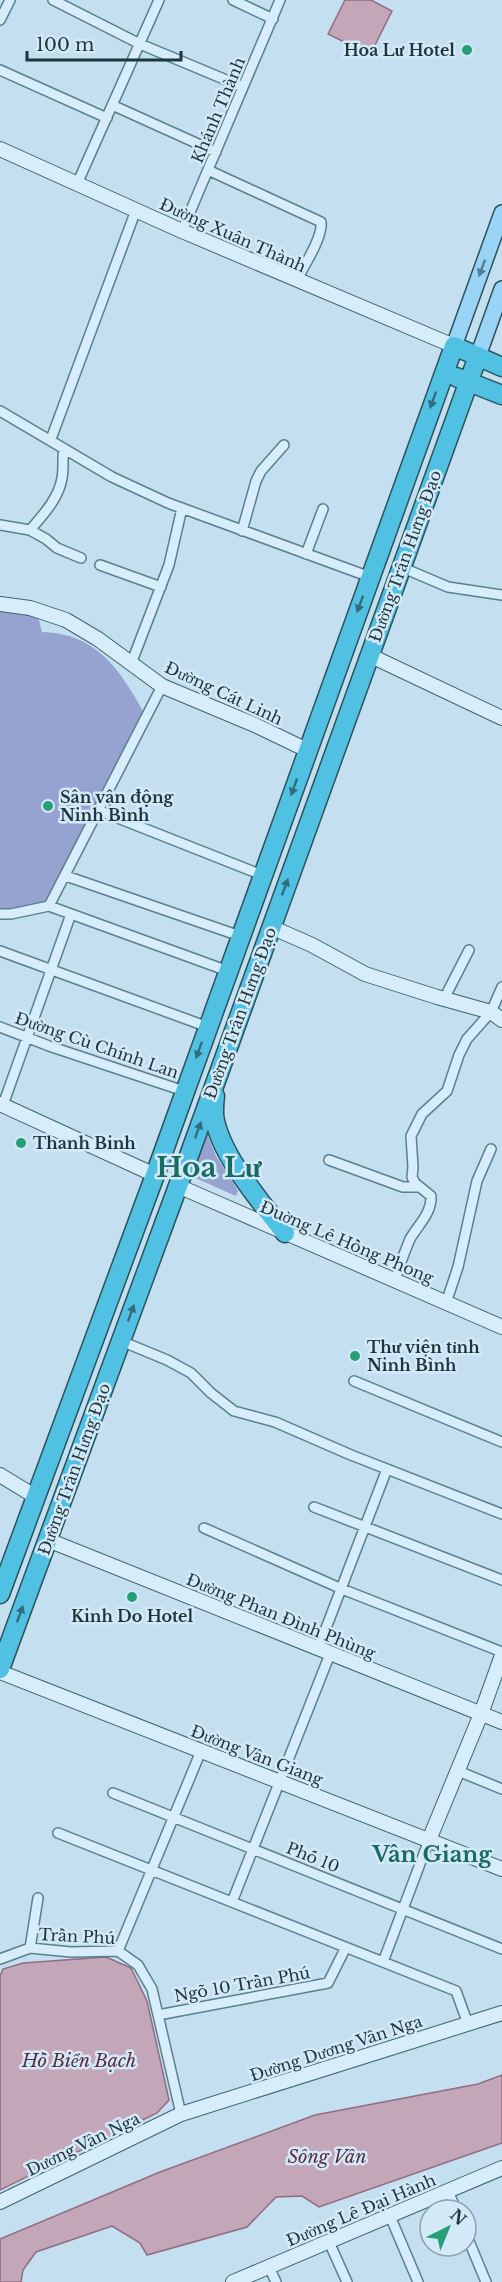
<svg xmlns="http://www.w3.org/2000/svg" width="502" height="2282" viewBox="0 0 502 2282" font-family="'Libre Baskerville',serif">
	<style>
		.green { fill: #96a2cf }
		.water { fill: #c3a6b8; stroke: #926c81; stroke-width: 1.5 }
		.lines { fill: none; stroke-linecap: round; stroke-linejoin: round }
		.street-casing { stroke: #59818c; stroke-width: 12 }
		.secondary-casing { stroke: #3c656d; stroke-width: 16 }
		.primary-casing { stroke: #2d5359; stroke-width: 18 }
		.highway-casing { stroke: #2d5359; stroke-width: 21 }
		.street { stroke: #d7edfa; stroke-width: 9 }
		.secondary { stroke: #d7edfa; stroke-width: 14 }
		.primary { stroke: #99d3f5; stroke-width: 15 }
		.highway { stroke: #50c0e3; stroke-width: 18 }
		.oneway { fill: #557d8f }
		.oneway2 { fill: #326d7e }
		.poi-dot { fill: #269e76; stroke: #d3e9f7; stroke-width: 2 }
		.labels { text-anchor: middle; dominant-baseline: central; stroke-width: 5; stroke-linejoin: round; paint-order: stroke }
		.poi-label { font-size: 16px; font-weight: bold; fill: #1e363b; stroke: #d3e9f7; text-anchor: start }
		.street-label { font-size: 16px; fill: #1e363b; stroke: #d3e9f7 }
		.water-label { font-size: 18px; font-style: italic; fill: #5b2c3e; stroke: #d3e9f7 }
		.district-label { font-size: 22px; font-weight: bold; fill: #1b6a61; stroke: #d3e9f7 }
		.town-label { font-size: 28px; font-weight: bold; fill: #1b6a61; stroke: #d3e9f7 }
	</style>
	<rect width="100%" height="100%" fill="#c3dff0"/>
	<path class="green" d="M0 612 37 613 42 632C95 633 119 668 143 711L46 904 42 902 27 907 0 910Z
		M206 1131 216 1156 238 1191 236 1196 191 1176Z"/>
	<path class="water" d="M345 0H371L392 11 370 55 328 34Z
		M106 1957 131 1968 147 2001 169 2100 157 2113 0 2190V1976L3 1969 23 1963Z
		M502 2075V2143L319 2207 302 2196 276 2197 247 2227 147 2255 140 2243 112 2226 36 2252 23 2270 21 2282H0V2239L160 2172 315 2115 478 2084Z"/>
	<g class="lines">
		<defs>
			<path id="street" d="M53 0 140 44 243 87
				M233 0 273 19
				M0 20 10 0
				M0 70 107 118
				M112 105 216 152
				M208 170 321 222C323 237 304 266 296 281
				M77 184 159 0
				M182 231 280 0
				M0 411 112 477 168 503 370 577
				M51 439 136 210
				M0 525 30 530 46 539 57 548 81 558
				M30 530C43 515 59 498 62 478 64 468 62 458 64 449
				M242 531 256 481 261 471 284 445
				M306 554 323 509
				M100 565 161 587
				M401 567 448 587 502 595
				M131 664 169 565 182 508
				M100 811 262 875
				M66 876 240 936
				M49 906 228 971
				M0 914H11L49 906 162 686
				M0 951 208 1027
				M444 999 469 950
				M0 1027 49 1046 184 1091
				M3 1105 71 914
				M329 1160 403 1187H420
				M395 1281C399 1267 404 1253 410 1239 418 1225 432 1213 431 1196L415 1183 412 1177 413 1167 411 1136 422 1114 447 1091 459 1055 467 1039 491 1012 502 987
				M446 1303 458 1267 477 1181 491 1149
				M121 1341 167 1360 191 1373 211 1393 234 1411 275 1422 351 1455 502 1514
				M354 1381 502 1442
				M314 1507 502 1580
				M204 1528 342 1589 502 1652
				M318 1649 387 1469
				M458 1771 502 1789
				M113 1793 502 1949
				M58 1833 456 1991 468 2024
				M232 1902 330 1654
				M30 1948 38 1898
				M118 1951 201 1751
				M0 1959 30 1948 71 1952 118 1951 138 1965 152 1989 181 2114
				M383 1962 429 1840
				M158 2015 328 1983 346 1947
				M448 2191 456 2210
				M390 2216 418 2282
				M466 2234 486 2282
				M329 2242 347 2282
				M269 2267 276 2282"/>
			<path id="secondary" d="M0 149 182 231 454 346
				M0 604 30 608 66 620 98 639 162 686 255 725 307 750
				M369 655 502 718
				M271 927 312 945 365 974 437 997 491 1012 502 1020
				M0 1104 155 1175
				M178 1186 502 1327
				M0 1475 36 1497
				M48 1540 502 1722
				M0 1672 502 1869
				M429 1840 481 1714 502 1655
				M0 2202 181 2114 502 2013
				M233 2282 502 2168"/>
			<path id="primary" d="M454 346 502 213
				M478 356 502 289"/>
			<path id="highway" d="M456 377 502 395
				M215 1096C214 1102 214 1109 214 1115 219 1154 261 1202 285 1233
				M0 1594 155 1175 454 346 502 367
				M0 1669 178 1186 478 356"/>
		</defs>
		<use href="#street" class="street-casing"/>
		<use href="#secondary" class="secondary-casing"/>
		<use href="#primary" class="primary-casing"/>
		<use href="#highway" class="highway-casing"/>
		<use href="#street" class="street"/>
		<use href="#secondary" class="secondary"/>
		<use href="#primary" class="primary"/>
		<use href="#highway" class="highway"/>
	</g>
	<defs><path id="oneway-solid" d="M-6-.8H1V-3.2L6.5 0L1 3.2V.8H-6Z" transform="scale(1.5)"/></defs>
	<use class="oneway" href="#oneway-solid" transform="translate(482 268) rotate(110)"/>
	<g class="oneway2">
		<use href="#oneway-solid" transform="translate(433 400) rotate(110)"/>
		<use href="#oneway-solid" transform="translate(360 604) rotate(110)"/>
		<use href="#oneway-solid" transform="translate(294 787) rotate(110)"/>
		<use href="#oneway-solid" transform="translate(285 887) rotate(-70)"/>
		<use href="#oneway-solid" transform="translate(199 1050) rotate(110)"/>
		<use href="#oneway-solid" transform="translate(198 1130) rotate(-70)"/>
		<use href="#oneway-solid" transform="translate(131 1313) rotate(-70)"/>
		<use href="#oneway-solid" transform="translate(20 1614) rotate(-70)"/>
	</g>
	<g class="poi-dot">
		<circle cx="467" cy="50" r="6"/>
		<circle cx="48" cy="806" r="6"/>
		<circle cx="21" cy="1143" r="6"/>
		<circle cx="355" cy="1356" r="6"/>
		<circle cx="132" cy="1597" r="6"/>
	</g>
	<g class="labels">
		<g class="poi-label">
			<text x="455" y="50" text-anchor="end">Hoa Lư Hotel</text>
			<text x="60" y="797">Sân vận động<tspan x="60" dy="18">Ninh Bình</tspan></text>
			<text x="33" y="1143">Thanh Binh</text>
			<text x="367" y="1347">Thư viện tỉnh<tspan x="367" dy="18">Ninh Bình</tspan></text>
			<text x="132" y="1616" text-anchor="middle">Kinh Do Hotel</text>
		</g>
		<g class="street-label">
			<text transform="translate(218 110) rotate(-67)">Khánh Thành</text>
			<text transform="translate(233 235) rotate(24)">Đường Xuân Thành</text>
			<text transform="translate(405 556) rotate(-70)">Đường Trân Hưng Đạo</text>
			<text transform="translate(224 693) rotate(25)">Đường Cát Linh</text>
			<text transform="translate(240 1013) rotate(-70)">Đường Trân Hưng Đạo</text>
			<text transform="translate(97 1045) rotate(19)">Đường Cù Chính Lan</text>
			<text transform="translate(347 1242) rotate(23)">Đuờng Lê Hồng Phong</text>
			<text transform="translate(74 1469) rotate(-70)">Đường Trân Hưng Đạo</text>
			<text transform="translate(281 1616) rotate(22)">Đường Phan Đình Phùng</text>
			<text transform="translate(257 1755) rotate(21)">Đường Vân Giang</text>
			<text transform="translate(313 1857) rotate(22)">Phố 10</text>
			<text transform="translate(77 1936) rotate(3)">Trần Phú</text>
			<text transform="translate(242 1984) rotate(-10)">Ngõ 10 Trần Phú</text>
			<text transform="translate(336 2048) rotate(-18)">Đường Dương Vân Nga</text>
			<text transform="translate(83 2144) rotate(-26)">Dương Vân Nga</text>
			<text transform="translate(361 2210) rotate(-23)">Đường Lê Đại Hành</text>
		</g>
		<g class="water-label">
			<text x="79" y="2061">Hồ Biển Bạch</text>
			<text x="327" y="2157">Sông Vân</text>
		</g>
		<g class="district-label">
			<text x="432" y="1854">Vân Giang</text>
		</g>
		<g class="town-label">
			<text x="209" y="1167">Hoa Lư</text>
		</g>
	</g>
	<g transform="translate(448 2228) rotate(43)"><circle r="28" fill="#d3e9f7" stroke="#8ba1ac" stroke-width="1.5"/>
	<path d="M0-4.5L10 22L0 15L-10 22Z" fill="#269e76"/>
	<text y="-9" font-size="16" font-weight="bold" text-anchor="middle" fill="#1e363b">N</text>
	</g>
	<path d="M27 51v9h154v-9" fill="none" stroke="#1e363b" stroke-width="3"/>
	<text x="36" y="51" font-size="18" fill="#1e363b" stroke="#d3e9f7" stroke-width="4.5" paint-order="stroke">100 m</text>
</svg>
